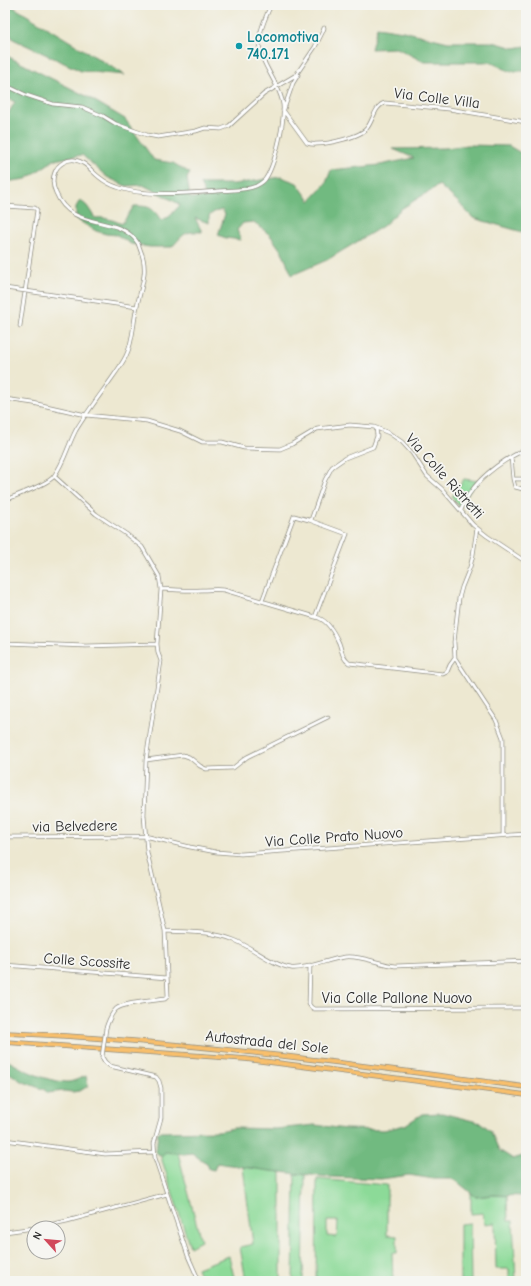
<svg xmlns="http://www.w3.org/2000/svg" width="531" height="1286" viewBox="0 0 531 1286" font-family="'Comic Neue',sans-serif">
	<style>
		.green { fill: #8cda98; stroke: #5c8262; fill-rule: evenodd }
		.forest { fill: #71ba80; stroke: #4e7256 }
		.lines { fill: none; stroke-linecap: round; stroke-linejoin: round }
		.minor-casing { stroke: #8c8a7e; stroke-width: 4.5 }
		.highway-casing { stroke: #8c8a7e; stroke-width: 5.5 }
		.minor { stroke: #fff; stroke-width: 3 }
		.highway { stroke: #f8bf6c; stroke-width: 4 }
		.minor-bridge-casing { stroke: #8c8a7e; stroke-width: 4.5; stroke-linecap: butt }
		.minor-bridge { stroke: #fff; stroke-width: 3 }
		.culture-dot { fill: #0f9aa8; stroke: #f6f6f2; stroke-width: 1.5 }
		.labels { text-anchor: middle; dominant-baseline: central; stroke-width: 3.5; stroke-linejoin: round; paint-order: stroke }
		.culture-label { font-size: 15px; font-weight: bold; fill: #0d838f; stroke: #f6f6f2; text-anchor: start }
		.street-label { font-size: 15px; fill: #2b2b2b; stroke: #f6f6f2 }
	</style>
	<rect width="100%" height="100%" fill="#f6f6f2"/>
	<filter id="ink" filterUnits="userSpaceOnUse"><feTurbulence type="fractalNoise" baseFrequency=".025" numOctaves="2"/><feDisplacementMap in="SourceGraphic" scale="8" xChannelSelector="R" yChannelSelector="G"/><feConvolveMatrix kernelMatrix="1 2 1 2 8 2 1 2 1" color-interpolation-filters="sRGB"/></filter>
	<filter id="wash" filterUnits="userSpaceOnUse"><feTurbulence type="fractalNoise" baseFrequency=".012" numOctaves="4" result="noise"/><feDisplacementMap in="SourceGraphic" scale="16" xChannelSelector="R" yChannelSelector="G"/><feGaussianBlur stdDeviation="0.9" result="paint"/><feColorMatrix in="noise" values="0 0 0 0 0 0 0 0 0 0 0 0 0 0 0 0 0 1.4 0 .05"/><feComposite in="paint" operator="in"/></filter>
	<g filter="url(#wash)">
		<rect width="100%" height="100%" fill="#ede8d1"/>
		<path class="green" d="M464 479 478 481 470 490 460 507 452 497Z
			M165 1151 178 1153 201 1241 190 1247 161 1157Z
			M243 1167 281 1172V1281H246L240 1247 253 1244Z
			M295 1174 305 1175 303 1281H293Z
			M317 1179 387 1185V1235L397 1236V1253H392L393 1281H316ZM327 1221H338L337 1237 327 1236Z
			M471 1193 476 1197 492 1195 507 1196 508 1221H513L516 1281H509V1269H496L495 1223 484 1224 483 1213 471 1214Z
			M470 1223 471 1281H460V1224Z
			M229 1256 235 1281H202L197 1268Z"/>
		<path class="forest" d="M5 5H10L125 75 81 71 13 39 5 26Z
			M377 27 403 31 448 42H493L514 48 526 46V71H509L490 62H424L397 48 371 49Z
			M5 55 88 97 125 119 154 160 173 163 190 173 187 178 190 198 206 197 200 184H234L281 177 297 183 310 201 326 183 331 170 380 165 414 158 393 149 446 148 468 145 509 146 526 156V233L473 218 457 201 439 185 401 209 383 226 327 260 292 275 282 252 270 235 254 222 243 223 237 230 241 240 226 238 218 235 225 214 222 210 214 212 209 216V223L195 218 202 232C184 231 184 234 172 247H150L131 244 117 235 106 234 96 231 76 219V207L80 200 87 206 95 218C105 217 113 220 122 224L134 206C150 206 152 207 161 220L169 217 180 205 172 200 143 185 126 186 107 177 82 155 54 160 26 179 5 182V131L7 130 6 117 15 102 5 97Z
			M5 1059C24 1070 44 1081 67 1082 73 1082 80 1078 86 1076L88 1086 80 1091 72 1092 64 1091 47 1093 45 1090 21 1081 11 1074 5 1072Z
			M442 1113 481 1123 490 1130 499 1150 513 1159 526 1155V1196L492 1195 476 1197 454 1179H434L409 1175 381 1179 331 1177 270 1171 217 1163 214 1170 209 1169 207 1163 200 1159 192 1153 184 1154 165 1152 161 1157 156 1152 158 1132 219 1131 234 1128 276 1129 315 1125 346 1129 384 1130 405 1125 422 1114Z"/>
	</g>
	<g filter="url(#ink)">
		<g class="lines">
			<defs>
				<path id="minor" d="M5 85 26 95 53 104 82 107 103 116 116 124 147 135 158 137 196 131 205 128 221 129 229 126 264 94 296 75 315 47 323 31 324 28
					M284 109 293 83 298 75
					M283 110 307 143C310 144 313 145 316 144 328 144 361 137 367 128 373 121 375 105 385 103L449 109 526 122
					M5 206 35 208 37 210 20 326
					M5 288 137 307
					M5 399 33 403 86 415 147 421 180 431 202 442H222L244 448 280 449 292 444 317 429 350 425 374 427 389 433 402 442 412 453 427 476 442 489 473 525 487 536 526 562
					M511 457 513 479H526
					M54 476 96 514 126 534 142 547 159 576 161 589 157 644 158 653 161 661 146 760 144 815 147 852 165 931 168 996 165 999C153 1001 125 1002 116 1009 111 1014 108 1022 106 1028
					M513 479 515 487 523 489
					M5 500C15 496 49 484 54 476 64 463 68 445 76 430 87 412 100 395 112 378 117 371 122 364 126 356 133 342 133 326 136 311 140 288 150 272 140 249 139 245 137 241 134 238 112 215 71 230 56 193 53 187 52 179 55 172 58 164 67 159 75 160 86 162 91 171 99 177 104 181 111 185 117 187 142 197 191 193 218 191 230 190 245 191 256 186 260 184 264 182 266 178 275 164 287 116 282 100 277 80 259 62 259 41 260 29 266 16 271 5
					M461 510C472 481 499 462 526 449
					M311 520 325 480 332 467 345 458 373 447 377 436 376 428
					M161 589C175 590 189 591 202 590 210 590 217 589 224 590L319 618C329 622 335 634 339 643 342 651 342 658 349 663L443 674 447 672 450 665 455 658 454 642 459 598 462 587 470 567 473 555 477 528
					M262 601 294 516 309 520 347 534 315 617
					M5 643 86 646 157 644
					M455 658 496 720 503 738V834
					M146 760 183 755 189 757 200 766 206 769 233 768 247 757 328 717
					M5 837 145 836 190 847 216 852 241 854 526 834
					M165 931C187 932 213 931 234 940 252 947 272 965 291 968 306 970 328 959 345 957 360 955 379 964 395 966L526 961
					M5 965 167 978
					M310 965 309 1004 311 1007 314 1009 526 1008
					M102 1057 105 1062 110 1066 156 1077 159 1081 161 1088V1118L154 1143 155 1158 188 1256 199 1281
					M5 1140 105 1154 154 1152
					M35 1228 67 1221 167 1194
					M5 1232 34 1228"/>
				<path id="highway" d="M5 1033C180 1040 353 1064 526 1087
					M5 1042 246 1059 526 1095"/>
			</defs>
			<use href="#minor" class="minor-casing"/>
			<use href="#highway" class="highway-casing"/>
			<use href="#minor" class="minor"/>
			<use href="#highway" class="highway"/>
			<defs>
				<path id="minor-bridge" d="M102 1057 106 1028"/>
			</defs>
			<use href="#minor-bridge" class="minor-bridge-casing"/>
			<use href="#minor-bridge" class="minor-bridge"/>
		</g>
	</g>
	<circle class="culture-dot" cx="239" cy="46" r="4"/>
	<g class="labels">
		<g class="culture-label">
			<text x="247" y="37">Locomotiva<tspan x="247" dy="17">740.171</tspan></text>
		</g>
		<g class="street-label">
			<text transform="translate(437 98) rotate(7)">Via Colle Villa</text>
			<text transform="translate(445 476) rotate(48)">Via Colle Ristretti</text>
			<text transform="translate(75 826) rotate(-1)">via Belvedere</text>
			<text transform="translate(334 837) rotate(-4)">Via Colle Prato Nuovo</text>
			<text transform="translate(87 961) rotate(4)">Colle Scossite</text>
			<text x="397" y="998">Via Colle Pallone Nuovo</text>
			<text transform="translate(267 1042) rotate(6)">Autostrada del Sole</text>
		</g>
	</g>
	<rect width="531" height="1286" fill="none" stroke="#f6f6f2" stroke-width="20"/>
	<g transform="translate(46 1240) rotate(297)"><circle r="19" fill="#f6f6f2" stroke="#a5a5a2"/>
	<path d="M0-3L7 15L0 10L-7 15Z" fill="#d1495b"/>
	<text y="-6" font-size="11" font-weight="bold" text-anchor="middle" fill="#2b2b2b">N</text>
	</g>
</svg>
